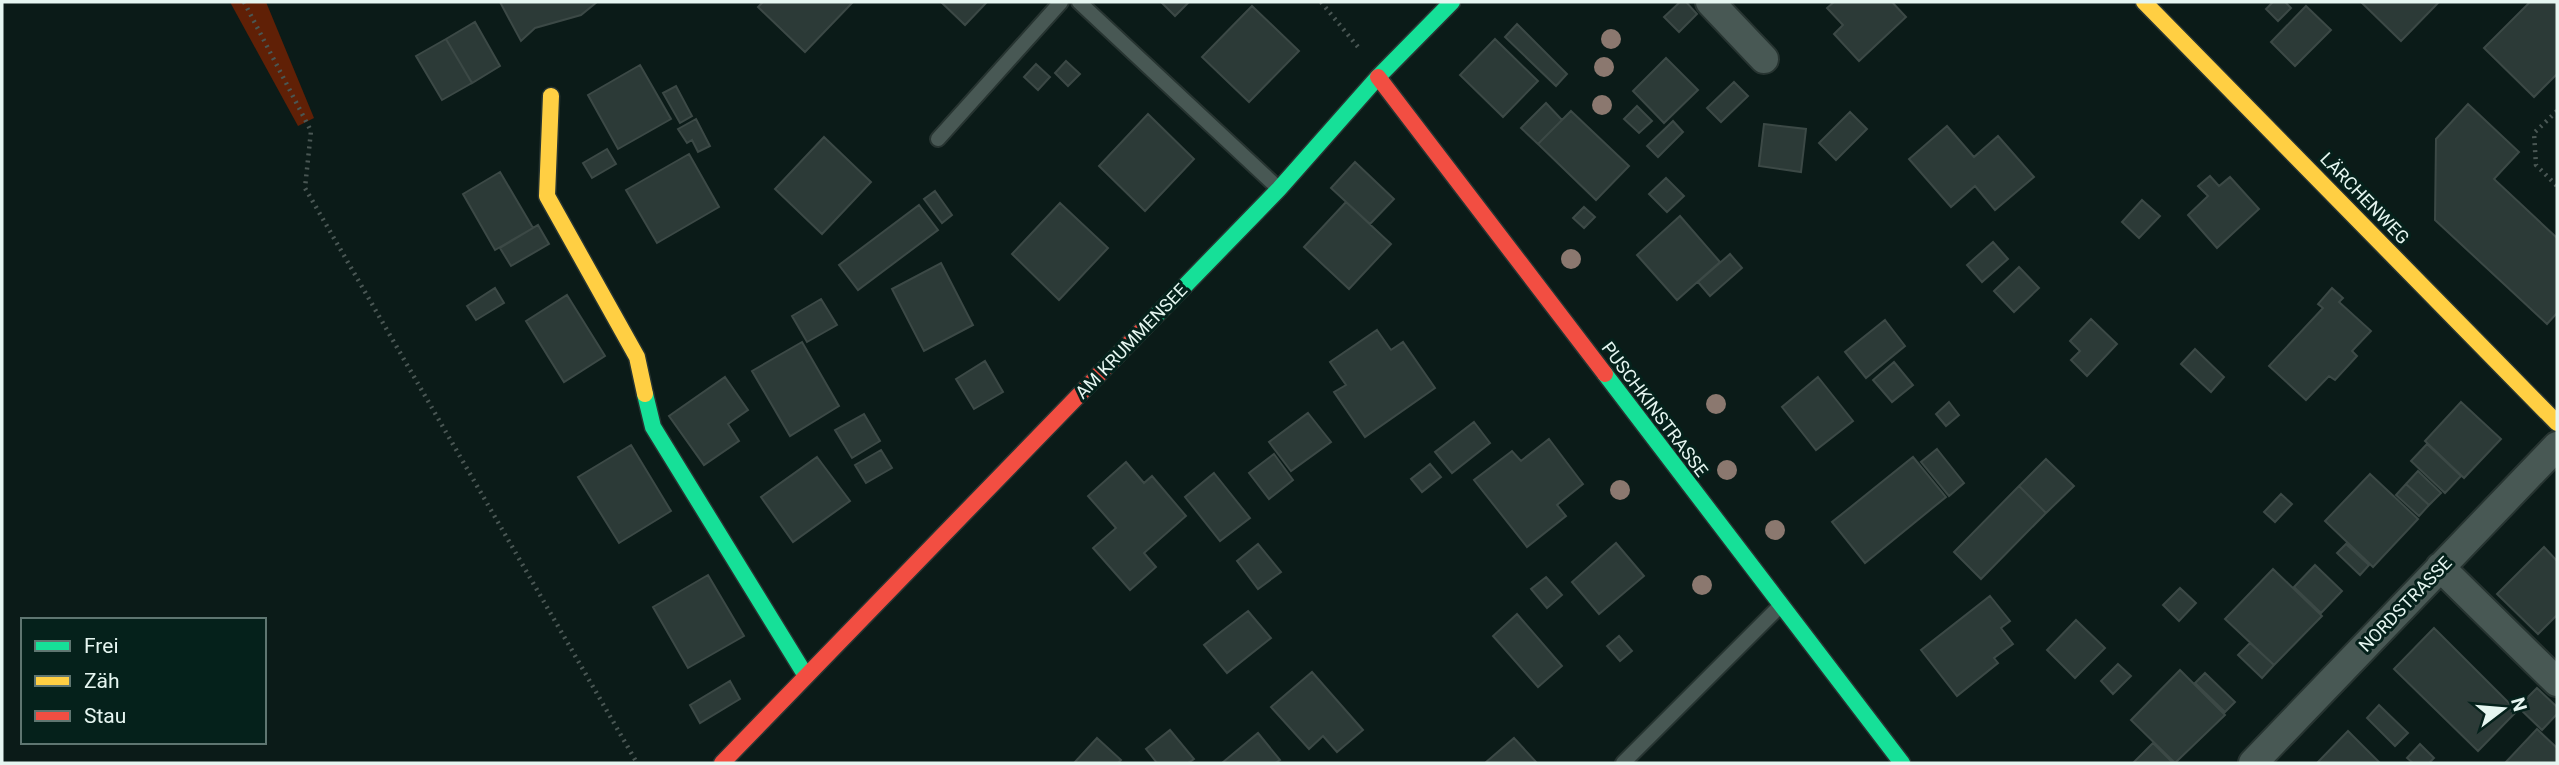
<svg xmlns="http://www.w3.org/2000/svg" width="2559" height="765" viewBox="0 0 2559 765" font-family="Roboto,sans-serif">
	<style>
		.forest { fill: #602006 }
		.building { fill: #2c3a37; stroke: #3c4946; stroke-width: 2 }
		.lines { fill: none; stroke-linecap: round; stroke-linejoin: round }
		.lane-casing { stroke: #273431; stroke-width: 18 }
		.street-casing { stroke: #273431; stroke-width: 32 }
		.fast-casing { stroke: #273431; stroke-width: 19 }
		.slow-casing { stroke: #273431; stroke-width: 19 }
		.jam-casing { stroke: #273431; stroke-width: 19 }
		.path { stroke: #4a5754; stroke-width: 4.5; stroke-dasharray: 2 5; stroke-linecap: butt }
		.lane { stroke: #485854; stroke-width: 14 }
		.street { stroke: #485854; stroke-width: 28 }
		.fast { stroke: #16e098; stroke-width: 16 }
		.slow { stroke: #ffcf43; stroke-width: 16 }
		.jam { stroke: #f24e42; stroke-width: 16 }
		.tree { fill: #8b786f }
		.labels { text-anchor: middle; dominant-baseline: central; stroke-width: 6; stroke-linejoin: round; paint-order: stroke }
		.street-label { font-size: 18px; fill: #e6f6f1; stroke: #05211b }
	</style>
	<rect width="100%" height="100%" fill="#0b1b18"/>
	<path class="forest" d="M230 2H266L314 118 298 126Z"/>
	<path class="building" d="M500 2H597L581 15 535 28 521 41Z
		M763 2H853L805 52 758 7Z
		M941 2H987L965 25Z
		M1161 2H1186L1188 3 1175 16Z
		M1680 2H1686L1697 14 1679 32 1664 17Z
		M1834 2H1892L1906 17 1859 61 1834 34 1843 25 1827 8Z
		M2273 2H2285L2291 8 2278 21 2266 9Z
		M2361 2H2439L2401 41Z
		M2530 2H2557V74L2534 97 2484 48Z
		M1252 6 1299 51 1249 102 1202 57Z
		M2306 6 2331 30 2295 66 2271 42Z
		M475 22 500 66 472 83 446 39Z
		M1517 24 1567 74 1556 86 1505 37Z
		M446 39 472 83 442 100 416 56Z
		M1495 39 1538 81 1503 117 1460 75Z
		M1666 58 1698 90 1664 123 1633 91Z
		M1066 61 1080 74 1068 86 1055 73Z
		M1036 64 1050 77 1038 90 1024 77Z
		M640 65 671 119 618 149 588 95Z
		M1734 82 1748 96 1721 122 1707 108Z
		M676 86 692 116 680 123 663 93Z
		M1546 103 1562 120 1538 144 1521 128Z
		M2468 104 2519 152 2494 179 2557 238V313L2547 324 2435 220 2436 139Z
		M1637 106 1652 121 1639 133 1624 119Z
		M1571 111 1629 166 1596 200 1538 144Z
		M1850 112 1867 129 1836 160 1819 143Z
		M1148 114 1194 159 1145 211 1099 166Z
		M696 119 710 146 698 152 692 140 687 143 678 129Z
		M1673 121 1683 132 1658 157 1647 146Z
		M1764 124 1806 129 1801 172 1759 166Z
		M1947 126 1974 157 1998 136 2034 177 1995 210 1975 186 1951 207 1909 159Z
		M824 137 871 182 822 234 775 189Z
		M607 149 616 164 592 178 583 163Z
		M689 154 719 207 657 243 626 190Z
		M1355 162 1394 199 1370 224 1331 188Z
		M500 172 533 228 495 250 463 194Z
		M2210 176 2219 186 2230 177 2259 209 2217 248 2188 215 2208 196 2198 186Z
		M1666 178 1684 196 1667 212 1649 194Z
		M935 191 952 215 942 223 924 199Z
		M2142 200 2160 216 2139 238 2122 222Z
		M1346 202 1391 244 1349 289 1304 247Z
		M1060 203 1108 248 1059 300 1012 254Z
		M919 205 938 230 858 290 839 265Z
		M1584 207 1595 217 1584 228 1573 218Z
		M1680 216 1720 262 1677 300 1637 255Z
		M538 225 549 244 511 266 500 248Z
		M1993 242 2008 259 1982 282 1967 265Z
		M1730 254 1742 268 1710 296 1698 282Z
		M941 263 973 325 924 351 892 289Z
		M2019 267 2039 288 2014 312 1994 291Z
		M495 288 504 303 476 320 467 306Z
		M2332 288 2343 298 2339 302 2371 331 2352 351 2357 356 2335 380 2329 376 2306 400 2269 366 2323 308 2318 304Z
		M567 295 605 356 564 382 526 321Z
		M821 299 837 325 807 342 792 316Z
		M2091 319 2117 344 2087 376 2071 360 2080 351 2070 341Z
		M1885 320 1905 346 1866 378 1845 352Z
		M1377 330 1391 350 1403 342 1435 388 1365 437 1334 392 1346 385 1330 362Z
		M802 342 839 406 790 436 752 371Z
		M2195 349 2224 377 2211 392 2181 364Z
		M985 361 1003 392 974 409 956 379Z
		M1894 362 1913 385 1892 402 1873 380Z
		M725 377 748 410 728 424 739 441 704 465 669 416Z
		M1818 377 1853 421 1816 450 1782 407Z
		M1949 402 1959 415 1946 426 1936 414Z
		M2461 402 2501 439 2464 478 2425 441Z
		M1308 413 1331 442 1291 471 1269 442Z
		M864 414 880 441 852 458 835 430Z
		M1474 422 1490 443 1452 473 1435 452Z
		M1549 439 1583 484 1557 505 1566 516 1527 547 1474 480 1512 451 1521 461Z
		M2427 444 2461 476 2445 493 2411 461Z
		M631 445 671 511 619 543 578 477Z
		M1937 449 1964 483 1949 496 1921 462Z
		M881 450 892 468 866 483 855 465Z
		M1274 454 1293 480 1269 499 1249 473Z
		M817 457 850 501 793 542 761 497Z
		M1913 457 1946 497 1865 563 1832 522Z
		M2046 459 2074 486 2046 513 2019 486Z
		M1126 462 1144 483 1152 476 1186 516 1144 553 1156 567 1130 590 1093 548 1116 528 1088 496Z
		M1430 464 1441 477 1422 492 1411 479Z
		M2418 471 2441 493 2429 505 2406 484Z
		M1214 473 1250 518 1220 541 1185 497Z
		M2370 474 2418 519 2373 567 2325 521Z
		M2406 484 2429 505 2419 516 2396 495Z
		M2019 486 2046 513 1981 579 1954 552Z
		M2281 494 2292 504 2275 522 2264 512Z
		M1616 543 1644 576 1599 614 1572 582Z
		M1258 544 1281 572 1258 589 1237 561Z
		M2346 544 2369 565 2360 575 2337 553Z
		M2544 547 2557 561V615L2538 634 2497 594Z
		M2315 565 2342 591 2321 613 2294 587Z
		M2273 569 2322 616 2274 665 2225 619Z
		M708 575 744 636 688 668 653 607Z
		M1546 577 1562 595 1547 608 1531 589Z
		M2180 588 2196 603 2179 621 2163 605Z
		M1990 596 2010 621 2001 628 2013 644 1994 658 1998 663 1957 696 1921 650Z
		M1248 611 1271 638 1227 673 1204 645Z
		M1517 614 1562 666 1538 687 1493 636Z
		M2076 620 2105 648 2075 678 2047 650Z
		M2434 628 2517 711 2478 751 2394 669Z
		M1619 636 1632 651 1620 661 1607 646Z
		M2250 643 2274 665 2262 678 2238 655Z
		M2118 664 2131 676 2113 694 2101 681Z
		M2180 670 2225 715 2175 763 2131 720Z
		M1312 672 1363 730 1337 752 1323 736 1309 749 1271 707Z
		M2205 673 2235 702 2225 712 2195 683Z
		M730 681 740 699 700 723 690 705Z
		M2537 688 2557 707V714L2542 730 2518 707Z
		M2379 705 2408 733 2395 746 2367 718Z
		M2537 729 2557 748V763H2505Z
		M1170 730 1194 759 1188 763H1157L1146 749Z
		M2348 731 2380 763H2317Z
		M1258 733 1280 760 1275 763H1222Z
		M1097 738 1121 760 1118 763H1074Z
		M1514 738 1537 763H1485Z
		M2153 743 2173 763H2133Z
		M2420 744 2434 758 2429 763H2413L2407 758Z"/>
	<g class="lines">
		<defs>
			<path id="lane" d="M1079 2 1277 187
				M938 139 1061 2
				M1623 763 1780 606"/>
			<path id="street" d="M1710 2 1764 59
				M2440 567 2557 682
				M2253 763 2557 446"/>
			<path id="fast" d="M1145 327 1279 189 1378 77 1452 2
				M1605 374 1902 763
				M645 394 653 427 806 676"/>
			<path id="slow" d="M2144 2 2557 423
				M551 96 547 196 637 357 645 394"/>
			<path id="jam" d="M1378 77 1605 374
				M722 763 1145 327"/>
		</defs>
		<use href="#lane" class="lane-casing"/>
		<use href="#street" class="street-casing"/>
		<use href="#fast" class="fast-casing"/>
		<use href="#slow" class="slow-casing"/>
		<use href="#jam" class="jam-casing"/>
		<path class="path" d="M244 2 311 131 305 188 637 763
			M1321 2 1358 47
			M2557 111 2534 133 2536 165 2557 186"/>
		<use href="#lane" class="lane"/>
		<use href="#street" class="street"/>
		<use href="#fast" class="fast"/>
		<use href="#slow" class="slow"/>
		<use href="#jam" class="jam"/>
	</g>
	<g class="tree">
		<circle cx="1611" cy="39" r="10"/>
		<circle cx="1604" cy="67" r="10"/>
		<circle cx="1602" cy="105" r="10"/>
		<circle cx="1571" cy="259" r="10"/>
		<circle cx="1716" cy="404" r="10"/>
		<circle cx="1727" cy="470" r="10"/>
		<circle cx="1620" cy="490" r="10"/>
		<circle cx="1775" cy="530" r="10"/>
		<circle cx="1702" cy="585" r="10"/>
	</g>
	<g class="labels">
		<g class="street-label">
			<text transform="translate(2365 198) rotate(46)">LÄRCHENWEG</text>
			<text transform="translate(1131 341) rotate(-46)">AM KRUMMENSEE</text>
			<text transform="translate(1655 409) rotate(53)">PUSCHKINSTRASSE</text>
			<text transform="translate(2405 604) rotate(-46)">NORDSTRASSE</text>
		</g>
	</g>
	<rect width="2559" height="765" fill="none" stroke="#e6f6f1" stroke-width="7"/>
	<rect x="21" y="618" width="245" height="126" fill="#05211b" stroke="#5f7671" stroke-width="2"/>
	<rect x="35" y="641" width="35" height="10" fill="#16e098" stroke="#5f7671" stroke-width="2"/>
	<text x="84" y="653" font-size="21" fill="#e6f6f1">Frei</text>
	<rect x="35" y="676" width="35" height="10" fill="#ffcf43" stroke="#5f7671" stroke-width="2"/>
	<text x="84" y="688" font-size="21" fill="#e6f6f1">Zäh</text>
	<rect x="35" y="711" width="35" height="10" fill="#f24e42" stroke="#5f7671" stroke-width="2"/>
	<text x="84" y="723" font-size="21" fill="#e6f6f1">Stau</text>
	<g transform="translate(2503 709) rotate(74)" stroke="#05211b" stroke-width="5" paint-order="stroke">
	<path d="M0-5L12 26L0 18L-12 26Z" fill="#e6f6f1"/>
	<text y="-10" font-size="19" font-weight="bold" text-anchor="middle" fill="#e6f6f1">N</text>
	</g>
</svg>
